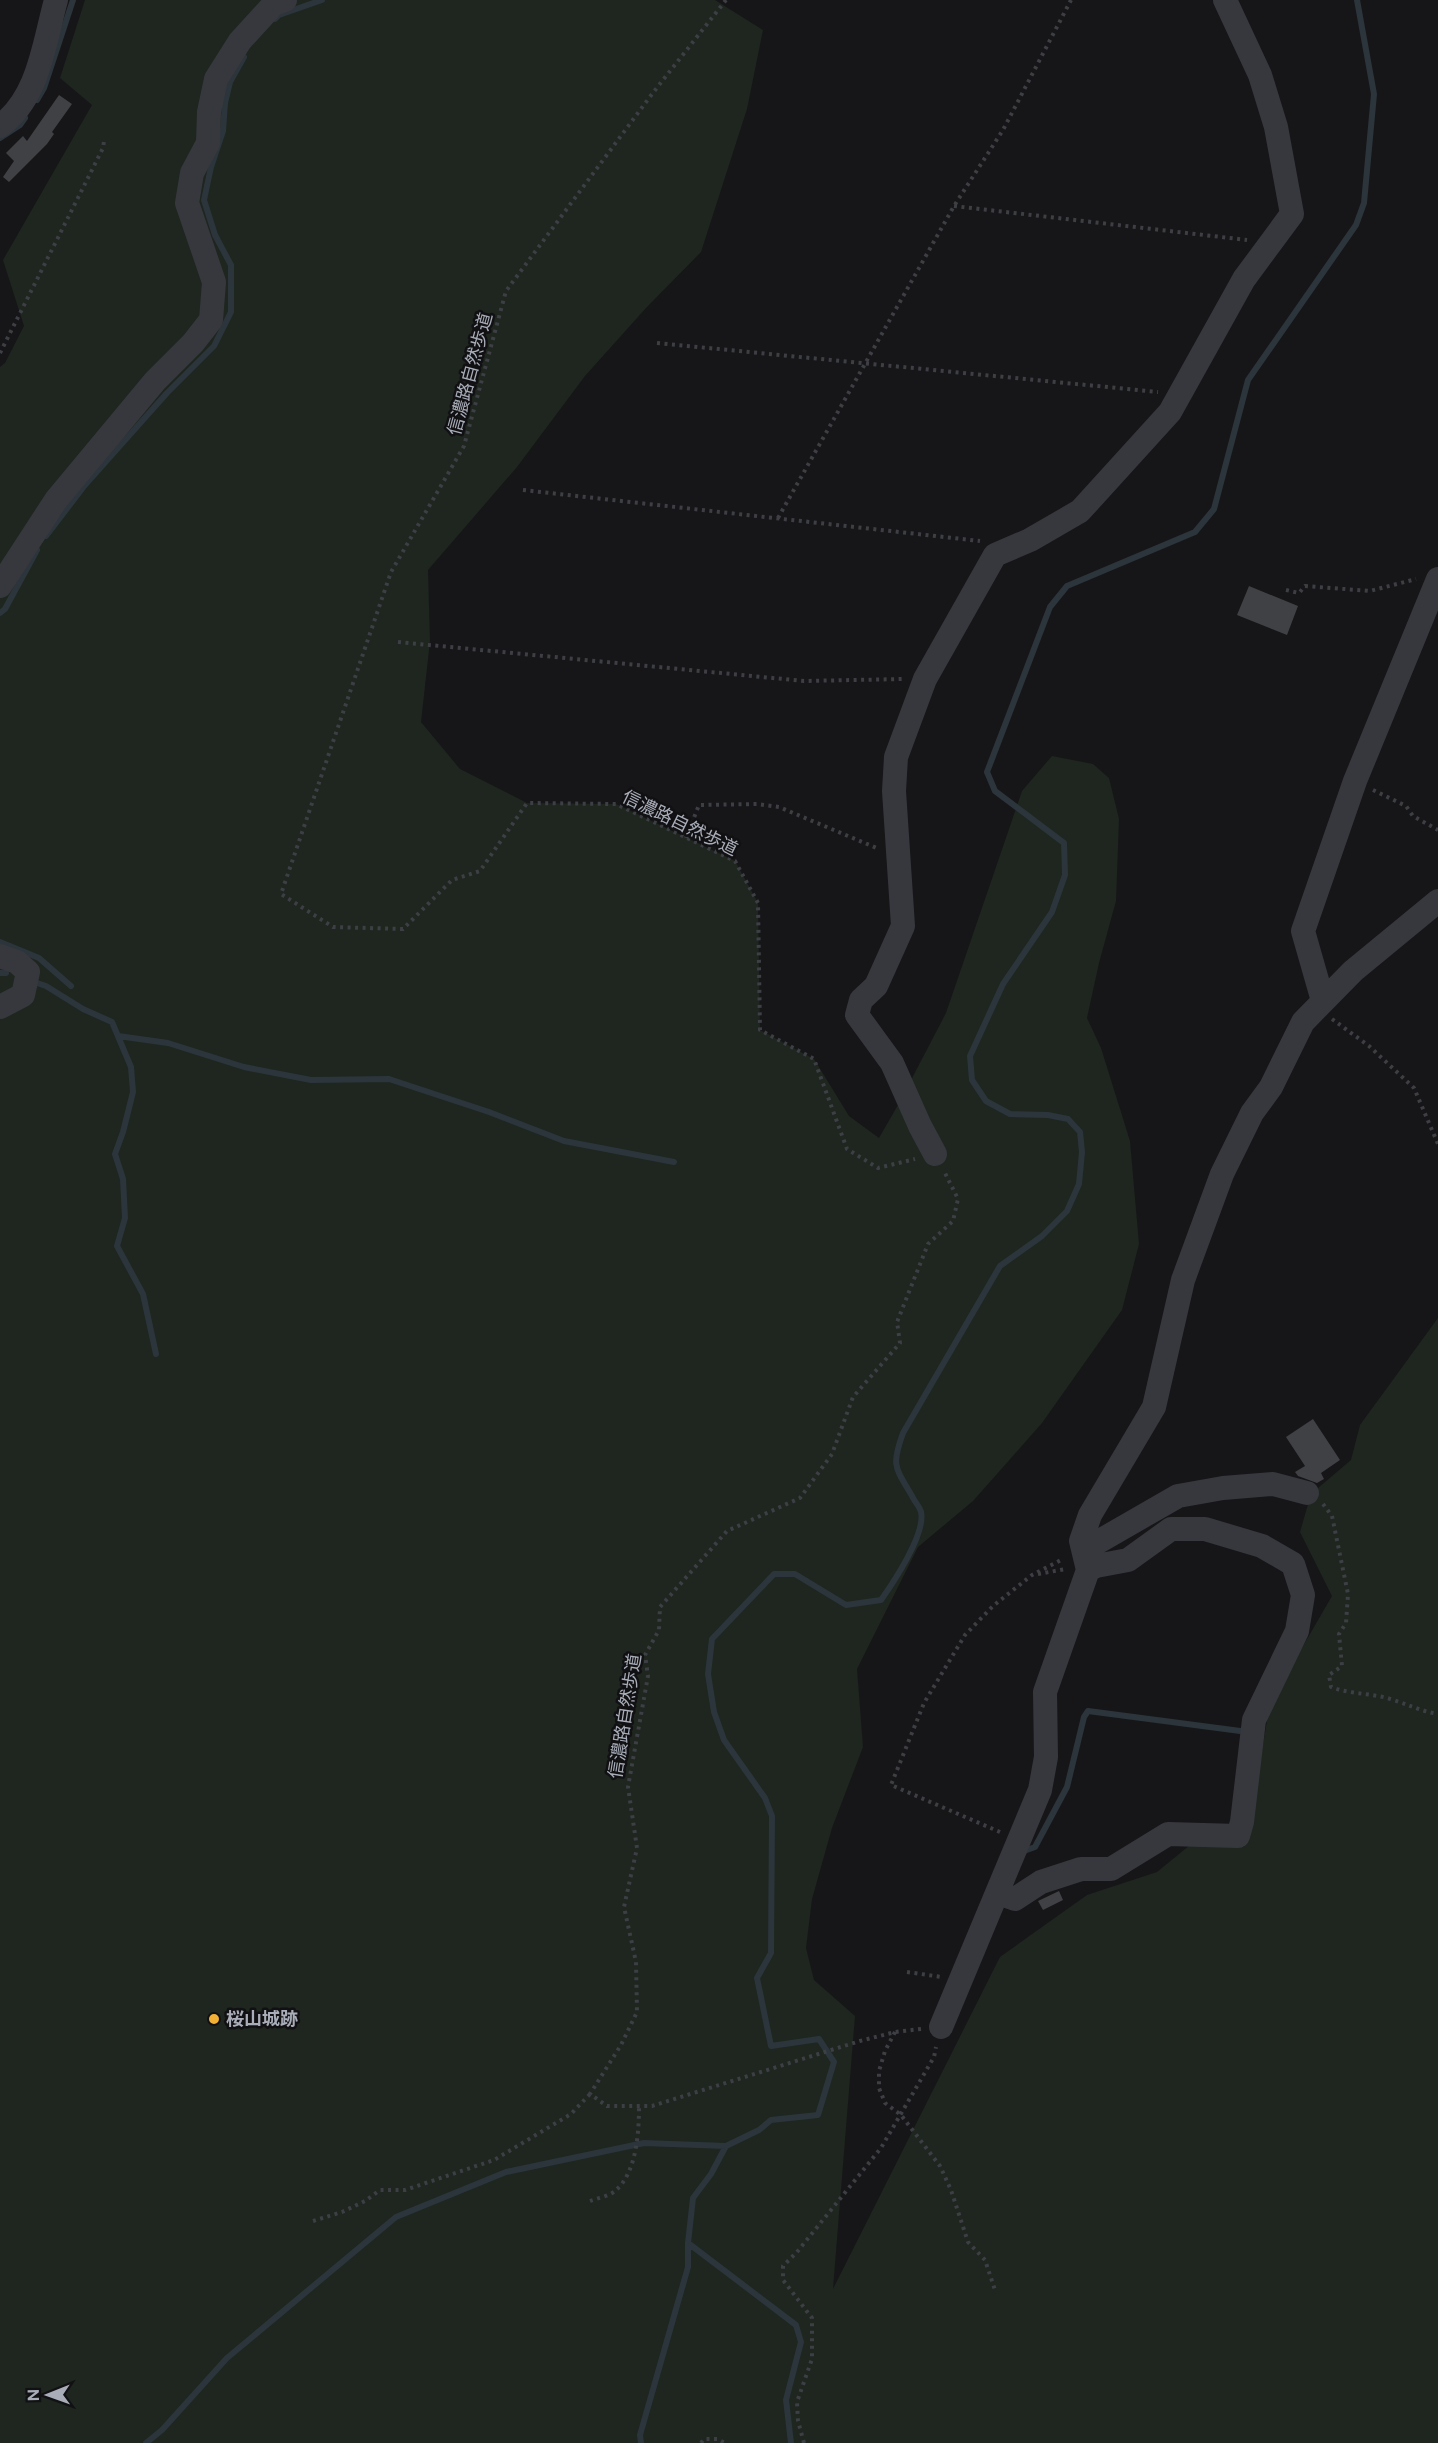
<svg xmlns="http://www.w3.org/2000/svg" width="1438" height="2443" viewBox="0 0 1438 2443" font-family="Figtree,'Noto Sans JP',sans-serif">
	<style>
		.green { fill: #1e261f }
		.lines { fill: none; stroke-linecap: round; stroke-linejoin: round }
		.stream { stroke: #2c353c; stroke-width: 6 }
		.building { fill: #404145 }
		.path { stroke: #3d3f44; stroke-width: 4; stroke-dasharray: 3 4.5; stroke-linecap: butt }
		.minor { stroke: #37383d; stroke-width: 24 }
		.poi-dot { fill: #f2b134; stroke: #111113; stroke-width: 2 }
		.labels { text-anchor: middle; dominant-baseline: central; stroke-width: 5; stroke-linejoin: round; paint-order: stroke }
		.street-label { font-size: 18px; fill: #a8adb8; stroke: #111113 }
		.poi-label { font-size: 18px; font-weight: bold; fill: #a8adb8; stroke: #111113; text-anchor: start }
	</style>
	<rect width="100%" height="100%" fill="#161618"/>
	<path class="green" d="M85 0H715L763 30 747 109 701 252 646 308 585 376 517 467 428 570 430 641 421 722 460 769 527 803 616 804 735 861 758 903 760 1030 814 1059 849 1116 879 1138 898 1105 946 1013 1022 791 1052 756 1093 764 1109 778 1119 819 1116 901 1099 963 1087 1018 1101 1048 1130 1141 1139 1244 1122 1310 1042 1423 973 1501 918 1547 857 1669 863 1747 832 1828 812 1899 806 1948 814 1980 855 2016 833 2289 1000 1957 1087 1895 1157 1872 1195 1841 1244 1847 1250 1821 1270 1703 1332 1596 1300 1532 1311 1494 1351 1460 1360 1425 1438 1318V2443H0V367L5 363 24 326 3 260 92 105 60 78Z"/>
	<g class="lines">
		<path class="stream" d="M275 19 279 15 322 0
			M37 100 44 88 73 0
			M0 138 20 125 25 118
			M46 536 85 485 167 393 214 346 231 312V265L215 235 204 200 211 167 223 131 225 103 230 82 244 57
			M0 613 5 609 37 550
			M0 942 39 958 71 986
			M0 973H6
			M34 982 46 986 83 1009 112 1022 131 1067 133 1092 123 1132 115 1154 123 1179 125 1218 117 1246 143 1294 156 1354
			M118 1036 168 1043 244 1067 311 1080 389 1079 489 1112 564 1141 674 1162
			M1024 1851 1035 1847 1067 1787 1084 1717 1088 1711 1248 1732
			M688 2243 796 2325 801 2342 786 2400 791 2443
			M146 2443 162 2430 227 2358 396 2217 506 2172 644 2143 726 2146
			M641 2443 640 2435 688 2267V2243L693 2198 711 2174 726 2146 759 2130 771 2120 818 2115 834 2062 819 2039 771 2046 757 1978 771 1953 772 1816 765 1798 724 1740 714 1712 708 1674 712 1639 774 1574H795L846 1605 881 1600C893 1583 926 1534 921 1512 920 1507 914 1501 912 1496 895 1467 891 1466 903 1433L1000 1266 1042 1236 1067 1211 1079 1184 1082 1152 1080 1132 1068 1119 1048 1115 1010 1114 986 1101 972 1080 970 1056 1003 984 1052 912 1065 875 1064 843 995 791 987 772 1050 607 1067 586 1195 532 1214 509 1248 380 1356 225 1364 203 1374 94 1357 0"/>
	</g>
	<path class="building" d="M59 95 72 104 52 132 54 134 47 144 9 182 3 177 14 161 6 153 23 136 27 141Z
		M1249 586 1298 606 1287 635 1237 615Z
		M1313 1419 1340 1460 1321 1473 1324 1479 1317 1483 1298 1476 1295 1472 1305 1466 1286 1437Z
		M1059 1891 1063 1900 1043 1910 1038 1901Z"/>
	<g class="lines">
		<path class="path" d="M726 0 652 94 506 291 464 446 391 572 281 894 333 927 403 929 452 880 480 871 527 803 616 804 735 861 758 903 760 1030 814 1059 847 1149 878 1168 915 1159
			M954 206 1247 240
			M657 343 1158 392
			M0 353 103 148 104 141
			M523 490 980 541
			M778 518 954 206 1003 130 1071 0
			M1286 590 1299 593 1305 586 1370 591 1416 579
			M398 642 804 681 903 679
			M1373 790 1406 806 1413 816 1438 830
			M686 838 699 805 757 804 779 807 879 849
			M1332 1019 1369 1046 1414 1088 1438 1144
			M1323 1504 1332 1516 1348 1594 1346 1623 1339 1634 1342 1666 1329 1675 1331 1687C1349 1694 1368 1693 1387 1698 1405 1703 1420 1711 1438 1714
			M1038 1574 1066 1569
			M1000 1832 891 1785 924 1703 965 1635 993 1606 1032 1575 1063 1559
			M907 1972 942 1977
			M921 2029 895 2032 860 2041 652 2106H607L590 2094 621 2045 637 2012 636 1962 624 1907 637 1848 628 1787 648 1676 645 1655 659 1630 660 1607 727 1531 800 1498 832 1454 853 1397 900 1343 897 1322 928 1244 953 1221 958 1199 944 1171
			M895 2032 885 2051 879 2071V2088L885 2103 901 2115 940 2166 951 2190 968 2242 985 2260 995 2290
			M590 2201C598 2198 610 2196 616 2190 637 2172 639 2130 639 2106
			M313 2221 342 2212 365 2201 380 2190H405L494 2160 571 2114 590 2094
			M701 2443 704 2439H717L725 2443
			M804 2443 798 2421 797 2402 812 2359V2318L783 2280V2266L797 2252 881 2148 934 2057 936 2047"/>
		<path class="minor" d="M0 126C39 98 44 43 56 0
			M0 586 56 500 155 381 193 343 211 320 214 282 187 203 192 173 208 143 209 112 216 79 240 41 274 4 285 0
			M0 956 17 962 28 972 23 995 0 1007
			M1323 1001 1303 931 1355 781 1438 579
			M935 1154 920 1126 892 1063 857 1015 861 1000 876 986 903 926 894 791 896 757 925 679 995 555 1030 540 1080 511 1170 412 1244 279 1292 214 1276 127 1260 75 1225 0
			M1084 1550 1178 1496 1223 1488 1273 1484 1307 1493
			M998 1893 1015 1899 1041 1882 1081 1869H1111L1168 1834 1238 1836 1242 1822 1254 1720 1297 1631 1303 1595 1293 1564 1262 1546 1205 1529H1171L1128 1560 1096 1566 1088 1570
			M941 2027 1040 1790 1046 1757 1045 1692 1088 1570 1081 1541 1090 1515 1154 1407 1183 1280 1222 1174 1252 1113 1271 1087 1303 1022 1353 971 1438 901"/>
	</g>
	<circle class="poi-dot" cx="214" cy="2019" r="6"/>
	<g class="labels">
		<g class="street-label">
			<text transform="translate(470 374) rotate(-75)">信濃路自然歩道</text>
			<text transform="translate(680 823) rotate(26)">信濃路自然歩道</text>
			<text transform="translate(625 1716) rotate(-81)">信濃路自然歩道</text>
		</g>
		<g class="poi-label">
			<text x="226" y="2019">桜山城跡</text>
		</g>
	</g>
	<g transform="translate(48 2395) rotate(269)" stroke="#111113" stroke-width="4.5" paint-order="stroke">
	<path d="M0-4.5L10 22L0 15L-10 22Z" fill="#a8adb8"/>
	<text y="-9" font-size="16" font-weight="bold" text-anchor="middle" fill="#a8adb8">N</text>
	</g>
</svg>
